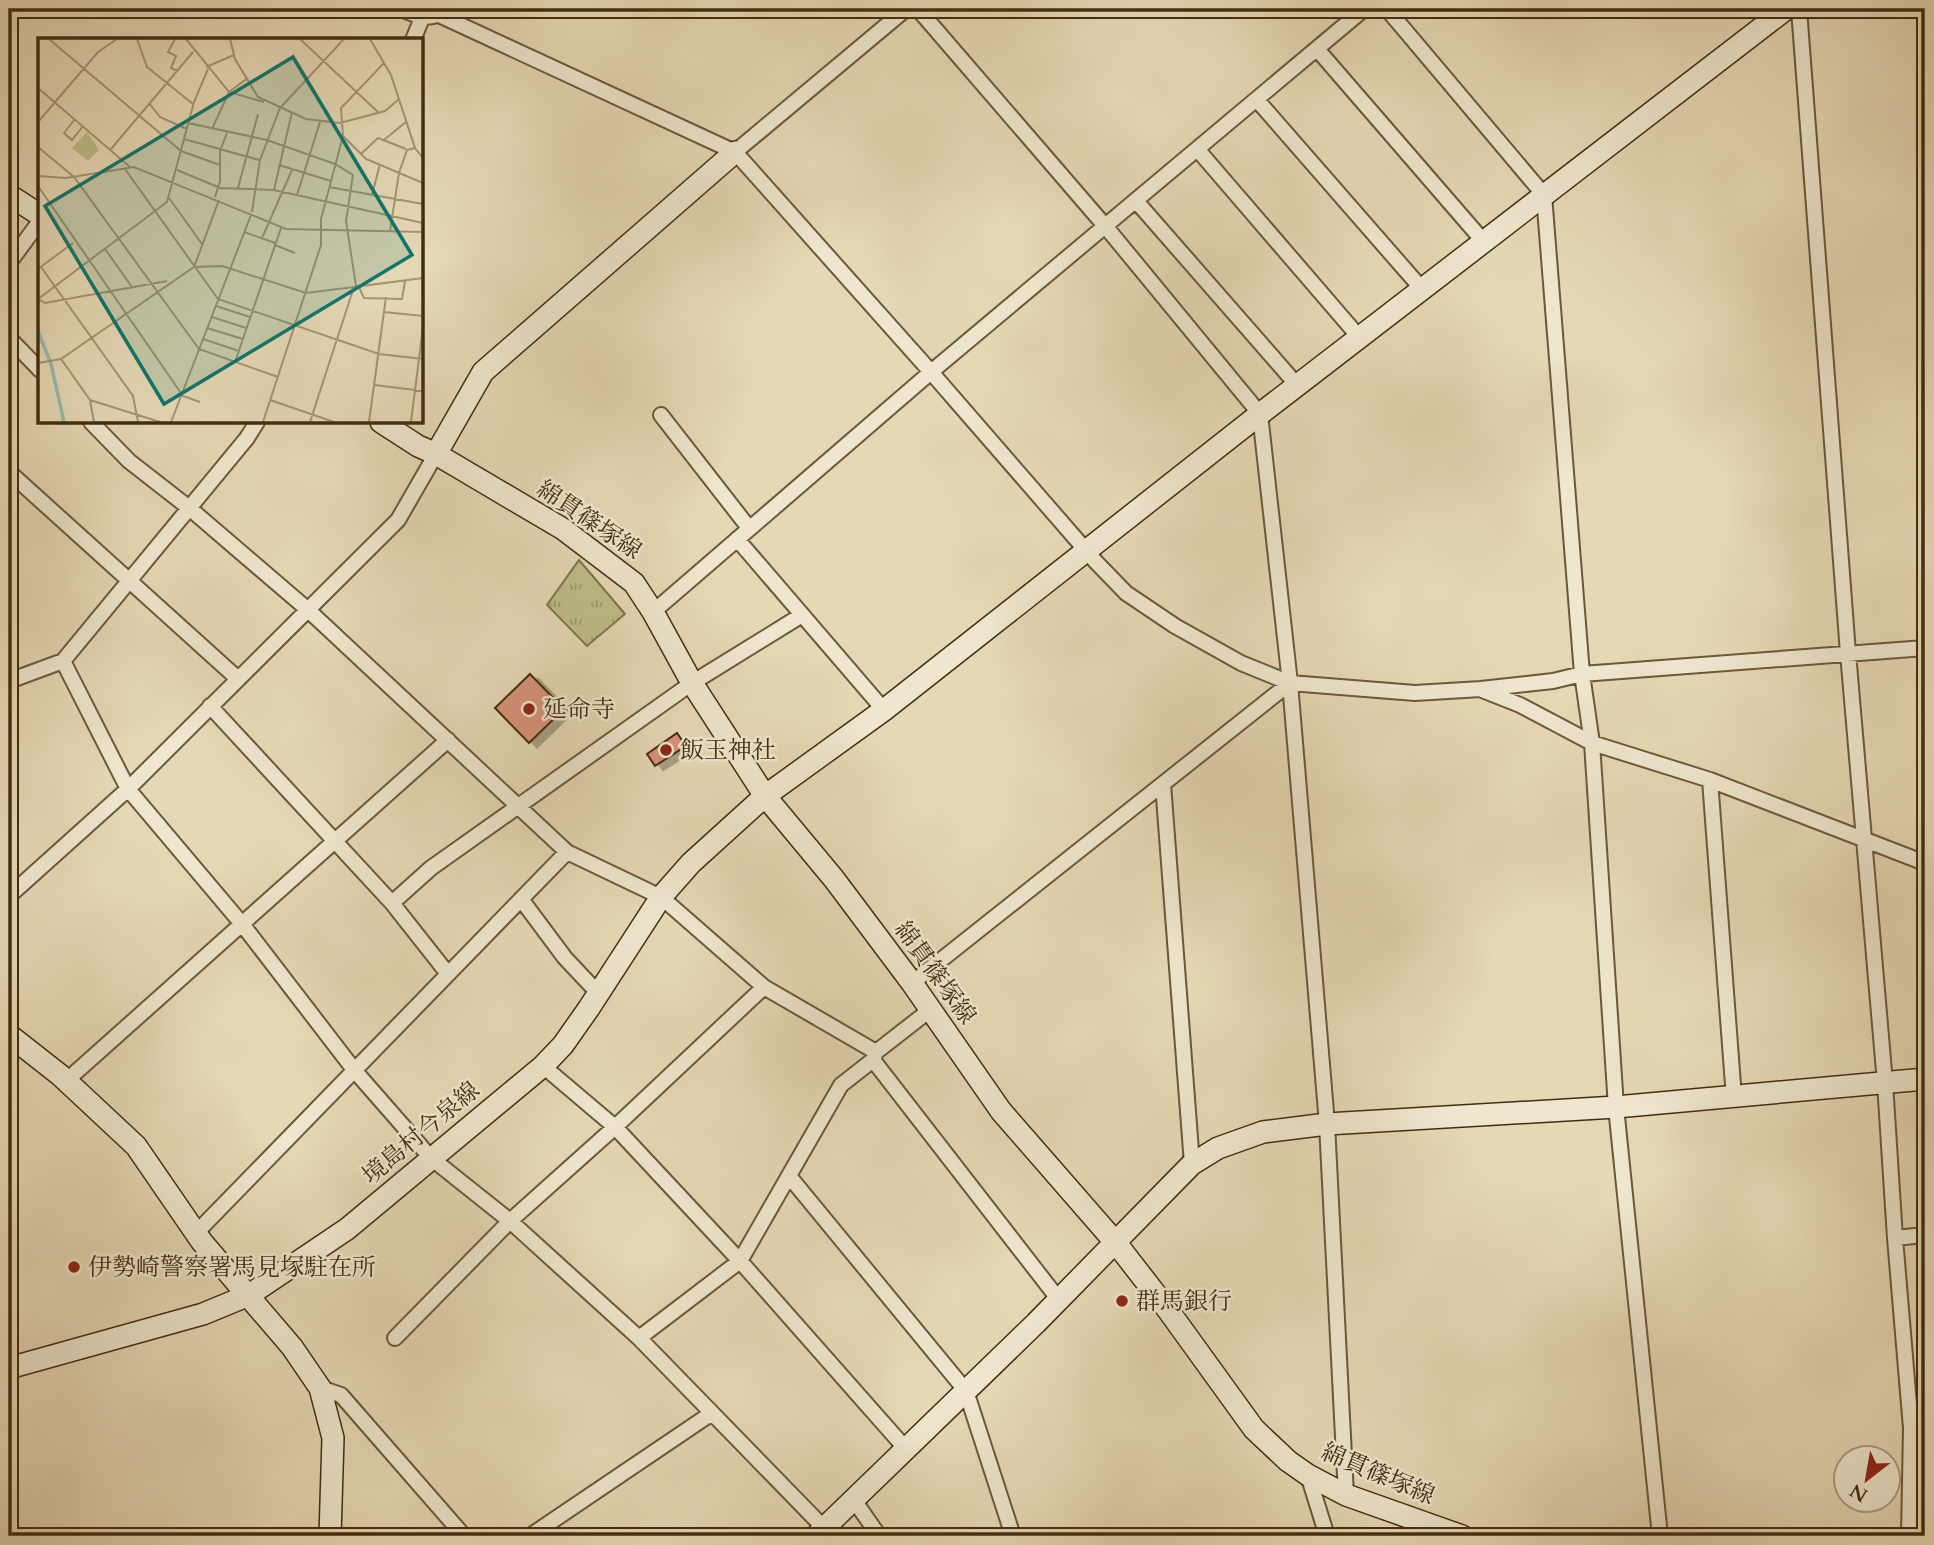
<svg xmlns="http://www.w3.org/2000/svg" width="1934" height="1545" viewBox="0 0 1934 1545" font-family="Cardo,'Noto Serif JP',serif">
	<style>
		.park { fill: url(#park-tufts); stroke: #80744c; stroke-width: 2 }
		.building { fill: #d7927a; stroke: #432d10; stroke-width: 2; filter: url(#shadow) }
		.lines { fill: none; stroke-linecap: round; stroke-linejoin: round }
		.street-casing { stroke: #6c5839; stroke-width: 18 }
		.secondary-casing { stroke: #432d10; stroke-width: 24 }
		.street { stroke: #eee6ce; stroke-width: 14 }
		.secondary { stroke: #eee6ce; stroke-width: 21 }
		.poi-dot { fill: #8f2418; stroke: #eee6ce; stroke-width: 2.5 }
		.labels { text-anchor: middle; dominant-baseline: central; stroke-width: 5; stroke-linejoin: round; paint-order: stroke }
		.street-label { font-size: 24px; fill: #432d10; stroke: #eee6ce }
		.poi-label { font-size: 24px; fill: #432d10; stroke: #eee6ce; text-anchor: start }
		.inset-river { fill: none; stroke: #96b9b1; stroke-width: 3.5 }
		.inset-road { fill: none; stroke: #a49472; stroke-width: 2 }
		.view { fill: #0f766e; fill-opacity: 0.15; stroke: #0f766e; stroke-width: 3.5 }
		.inset-edge { fill: none; stroke: #432d10; stroke-width: 3.5 }
	</style>
	<defs>
		<pattern id="park-tufts" width="24" height="20" patternUnits="userSpaceOnUse" patternTransform="scale(1.75)"><rect width="24" height="20" fill="#bcbc88"/><path d="M3 7l-1-3M5 7V3M7 7l1-3M15 17l-1-3M17 17v-4M19 17l1-3" fill="none" stroke="#9a996e"/></pattern>
		<filter id="shadow"><feDropShadow dx="8" dy="4.5" stdDeviation="0" flood-color="#0004"/></filter>
	</defs>
	<rect width="100%" height="100%" fill="#e5d8b4"/>
	<filter id="stains"><feTurbulence type="fractalNoise" baseFrequency=".00286" numOctaves="4"/><feColorMatrix values="0 0 0 0 .2 0 0 0 0 .09 0 0 0 0 .02 0 0 0 .5 -.17"/></filter>
	<radialGradient id="worn" r=".72"><stop offset=".6" stop-color="#630" stop-opacity="0"/><stop offset="1" stop-color="#630" stop-opacity=".3"/></radialGradient>
	<path class="park" d="M579 560 625 614 587 646 547 605Z"/>
	<path class="building" d="M530 674 564 709 529 743 495 708Z
		M677 733 686 746 655 766 647 754Z"/>
	<g class="lines">
		<defs>
			<path id="street" d="M401 9C417 16 430 22 445 10
				M918 9 1106 227 1260 414 1290 683 1327 1124 1346 1495
				M1387 9 1544 195 1582 674 1592 743 1616 1107 1660 1536
				M1799 9 1848 653 1885 1083 1895 1238 1911 1428 1909 1536
				M439 15 735 152 931 372 1096 562 1126 593 1175 626 1241 663 1290 683 1415 693 1481 689 1553 681 1582 674 1925 648
				M413 40 422 18
				M1317 49 1484 242
				M1257 100 1422 289
				M1198 150 1359 337
				M735 152 906 9
				M1137 202 1297 385
				M9 263 40 221
				M9 338 40 370
				M661 415 749 528
				M91 422 129 461 188 507 307 609 567 852 661 897 764 987 876 1052
				M257 422 247 438 63 661 128 789 242 924 355 1071 431 1158 510 1221 639 1338 824 1528
				M9 472 237 678
				M737 539 884 710
				M653 612 931 372 1364 9
				M9 681 63 661
				M1482 690 1520 705 1592 743 1710 780 1925 863
				M210 706 392 903 448 974
				M1710 780 1734 1098
				M1163 784 1192 1164
				M9 896 128 789 398 520 436 454
				M521 899 565 958 599 994
				M392 903 431 868 692 683 802 615
				M912 983 1290 683
				M873 1060 1056 1296
				M543 1066 615 1127 740 1261 906 1449
				M66 1081 448 740
				M789 1176 966 1391 1013 1536
				M196 1233 567 852
				M1895 1238 1925 1235
				M395 1338 510 1221 615 1127 764 987
				M639 1338 740 1261 841 1085 873 1060 876 1052 930 1010
				M320 1388 341 1395 464 1536
				M1308 1475 1327 1536
				M854 1500 879 1536
				M530 1536 712 1413"/>
			<path id="secondary" d="M9 195 40 215
				M381 422 418 446 436 454 563 529 634 583 653 612 692 683 765 796 834 879 912 983 1001 1111 1116 1243 1168 1310 1254 1429 1288 1461 1308 1475 1346 1495 1462 1536
				M436 454 483 372 735 152
				M9 1035 60 1075 136 1146 202 1242 292 1347 320 1388 333 1438 330 1536
				M9 1368 203 1314 249 1295 347 1229 543 1066 563 1045 589 1008 661 897 691 863 765 796 884 710 1260 414 1786 9
				M816 1536 1036 1323 1192 1164 1218 1148 1263 1132 1327 1124 1616 1107 1925 1079"/>
		</defs>
		<use href="#street" class="street-casing"/>
		<use href="#secondary" class="secondary-casing"/>
		<use href="#street" class="street"/>
		<use href="#secondary" class="secondary"/>
	</g>
	<g class="poi-dot">
		<circle cx="529" cy="709" r="7"/>
		<circle cx="666" cy="750" r="7"/>
		<circle cx="74" cy="1267" r="7"/>
		<circle cx="1122" cy="1301" r="7"/>
	</g>
	<g class="labels">
		<g class="street-label">
			<text transform="translate(589 520) rotate(34)">綿貫篠塚線</text>
			<text transform="translate(935 973) rotate(54)">綿貫篠塚線</text>
			<text transform="translate(421 1133) rotate(-40)">境島村今泉線</text>
			<text transform="translate(1378 1474) rotate(23)">綿貫篠塚線</text>
		</g>
		<g class="poi-label">
			<text x="543" y="709">延命寺</text>
			<text x="680" y="750">飯玉神社</text>
			<text x="88" y="1267">伊勢崎警察署馬見塚駐在所</text>
			<text x="1136" y="1301">群馬銀行</text>
		</g>
	</g>
	<g transform="translate(38 38)">
		<rect width="385" height="385" fill="#e5d8b4"/>
		<path d="M49 94 61 112 50 123 34 110Z" fill="#bcbc88"/>
		<path class="inset-river" d="M0 293 13 326 26 384"/>
		<path class="inset-road" d="M11 1 143 113 182 127M99 1 109 29 155 66M137 1 130 14 138 18 133 30 139 33M148 1 191 54 226 64M192 1 197 21 220 59 268 81 302 85 347 73 361 61M262 1 341 75M332 1 353 37 377 110 385 120M346 25 303 70 305 98 328 121 385 145M168 29 196 17M0 50 92 129M111 65 122 79 149 91M37 81 26 95 34 102 45 88M0 84 60 14 79 1M150 85 229 102 297 126 315 137 308 183 318 248M174 91 191 54 210 40M146 101 221 122M346 102 369 83M0 109 36 139 161 311 240 339M73 111 155 14M323 116 340 100 368 111M241 127 293 143M87 131 180 261 341 316 385 321M139 132 180 149M0 138 28 140 96 129 248 191 385 194M0 148 145 358 162 364M291 149 385 166M180 150 236 152 385 185M200 150 220 76M236 152 254 74M259 157 282 84M334 157 342 126M177 159 182 143V113L189 95M131 160 164 206M214 174 222 122 242 70 306 1M385 185V211M352 193 361 135 369 112 377 110M206 194 237 205M224 200 254 132M237 207 257 215M67 211 94 249M3 229 95 358 100 384M156 229 181 162M0 231 35 205M320 247 326 260 364 261 367 243M0 261 129 164 156 64 170 31M0 261 7 265 129 243M178 268 212 279M346 274 385 278M174 279 208 290M169 290 205 301M165 301 201 313M23 321 52 362 56 384M197 324 243 190M0 325 23 321 156 229 184 228 268 255 316 249M337 347 385 353M52 362 122 384M232 362 296 384M133 384 213 177M225 384 283 207V181L305 98M272 384 316 249 385 240M331 384 348 259M373 384 385 289"/>
		<path class="view" d="M255 19 374 217 126 366 7 168Z"/>
		<rect width="385" height="385" class="inset-edge"/>
	</g>
	<rect width="1934" height="1545" fill="none" stroke="#e5d8b4" stroke-width="35"/>
	<rect x="10" y="10" width="1913" height="1524" fill="none" stroke="#432d10" stroke-width="3.5"/>
	<rect x="18" y="18" width="1899" height="1510" fill="none" stroke="#432d10" stroke-width="2"/>
	<g transform="translate(1867 1479) rotate(211)"><circle r="33" fill="#eee6ce" stroke="#aa9c82" stroke-width="2"/>
	<path d="M0-5L12 26L0 18L-12 26Z" fill="#8f2418"/>
	<text y="-10" font-size="19" font-weight="bold" text-anchor="middle" fill="#432d10">N</text>
	</g>
	<rect width="100%" height="100%" filter="url(#stains)"/>
	<rect width="100%" height="100%" fill="url(#worn)"/>
</svg>
